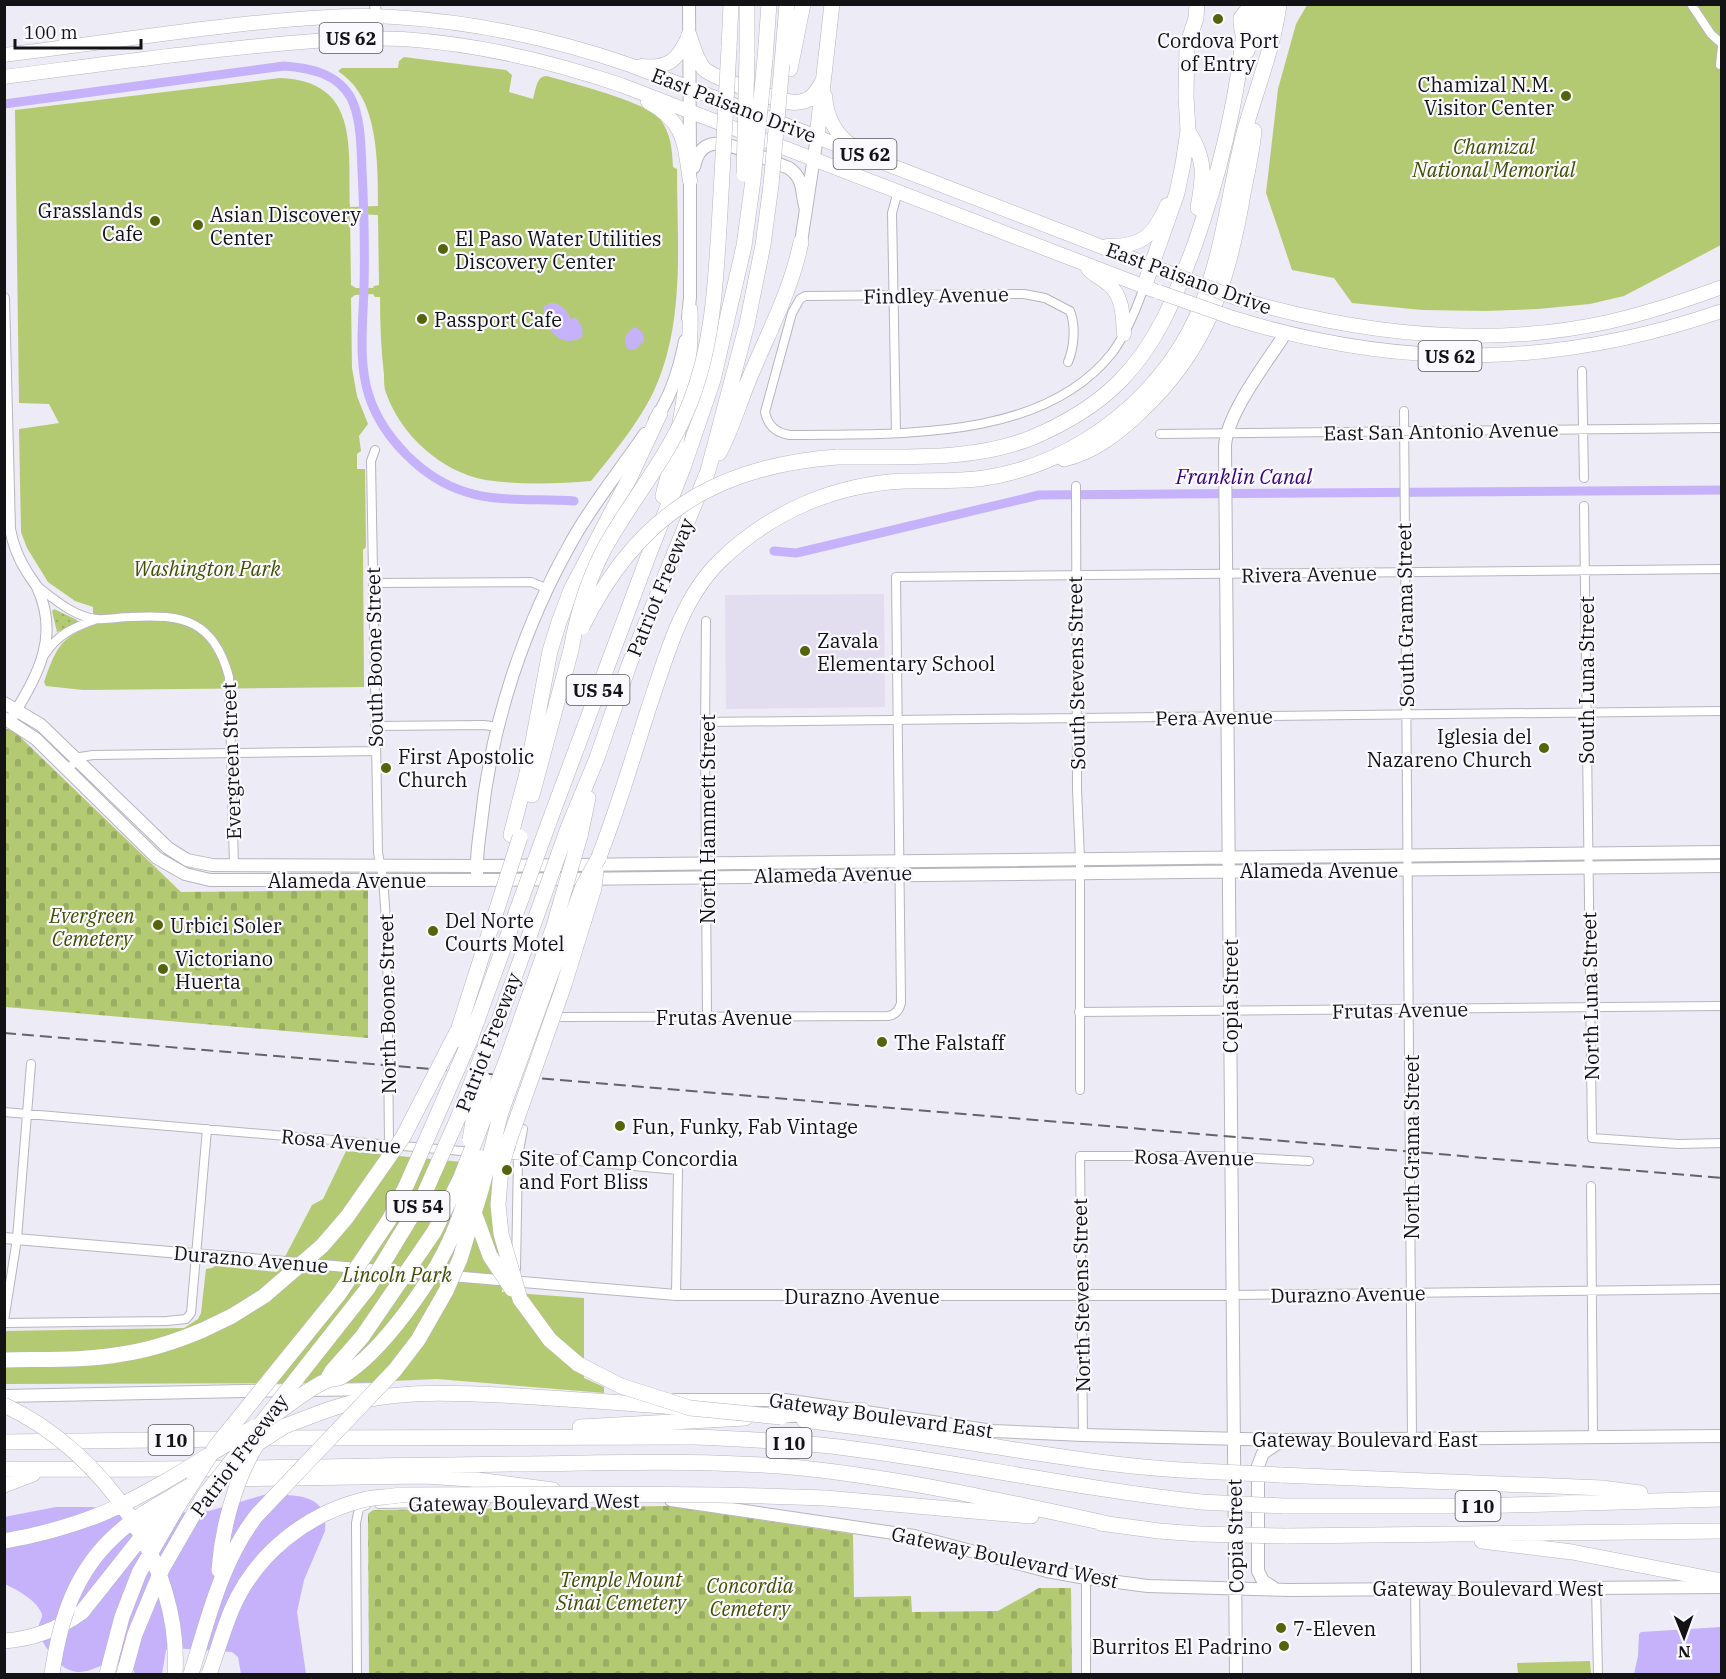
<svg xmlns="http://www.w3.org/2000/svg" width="1726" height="1679" viewBox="0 0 1726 1679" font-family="'IBM Plex Serif',serif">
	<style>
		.built { fill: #e2deef }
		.grass { fill: url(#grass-dots) }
		.cemetery { fill: url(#cemetery-stones) }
		.park { fill: #b4ca72; fill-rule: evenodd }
		.water { fill: #c5b2fb }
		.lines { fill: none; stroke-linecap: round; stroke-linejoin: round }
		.canal { stroke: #c5b2fb; stroke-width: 9 }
		.minor-casing { stroke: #b7b5be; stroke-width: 10 }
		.tertiary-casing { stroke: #b7b5be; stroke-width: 12 }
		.secondary-casing { stroke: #b7b5be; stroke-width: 14 }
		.primary-casing { stroke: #b7b5be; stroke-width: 15 }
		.motorway-casing { stroke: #b7b5be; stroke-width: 16 }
		.minor { stroke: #fff; stroke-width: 8 }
		.tertiary { stroke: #fff; stroke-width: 10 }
		.secondary { stroke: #fff; stroke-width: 12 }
		.primary { stroke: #fff; stroke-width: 14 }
		.motorway { stroke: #fff; stroke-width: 15 }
		.rail { stroke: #65646a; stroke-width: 2; stroke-dasharray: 12 6; stroke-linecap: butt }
		.primary-bridge-casing { stroke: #b7b5be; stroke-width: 15; stroke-linecap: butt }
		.motorway-bridge-casing { stroke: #b7b5be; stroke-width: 16; stroke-linecap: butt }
		.primary-bridge { stroke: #fff; stroke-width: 14 }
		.motorway-bridge { stroke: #fff; stroke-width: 15 }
		.poi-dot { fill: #54640a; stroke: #faf9ff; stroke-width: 2 }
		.labels { text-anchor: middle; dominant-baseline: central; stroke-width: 4.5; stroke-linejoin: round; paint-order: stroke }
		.shield { fill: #faf9ff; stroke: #58585c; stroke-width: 1.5 }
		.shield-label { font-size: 18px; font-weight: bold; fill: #131316 }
		.poi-label { font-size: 20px; fill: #131316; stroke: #faf9ff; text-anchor: start }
		.street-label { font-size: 20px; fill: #131316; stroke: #faf9ff }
		.park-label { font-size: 20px; font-style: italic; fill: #404e00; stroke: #faf9ff }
		.water-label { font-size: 21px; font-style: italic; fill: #380471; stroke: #faf9ff }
	</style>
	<defs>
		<pattern id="grass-dots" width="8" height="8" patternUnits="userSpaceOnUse" patternTransform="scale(1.5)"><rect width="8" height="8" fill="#b4ca72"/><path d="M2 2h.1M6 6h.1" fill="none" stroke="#9aad62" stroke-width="1.8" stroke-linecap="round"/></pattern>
		<pattern id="cemetery-stones" width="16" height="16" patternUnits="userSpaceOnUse" patternTransform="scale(1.5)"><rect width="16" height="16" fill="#b4ca72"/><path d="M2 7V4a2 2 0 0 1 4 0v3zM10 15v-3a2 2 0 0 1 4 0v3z" fill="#9aad62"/></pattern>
	</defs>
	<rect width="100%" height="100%" fill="#edebf5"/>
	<path class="built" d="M884 594 885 707 726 709 725 595Z"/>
	<path class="grass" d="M54 609 77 620V624L57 632 52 611Z"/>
	<path class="cemetery" d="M7 729 15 732 181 892 368 890V1038L5 1007 4 730Z
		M668 1506 853 1534 854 1597 911 1596 912 1612 998 1611 1039 1588H1071L1072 1674H369L368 1514 373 1510Z"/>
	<path class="park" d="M1307 5H1721V245L1624 296 1590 304 1538 309 1486 311 1422 310 1352 303 1334 278 1292 270 1266 193 1278 89 1296 24Z
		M404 57 506 70 512 75 509 92 533 99C536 90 536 76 547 76 571 83 647 102 660 119 671 134 672 148 673 167L677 169C677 244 686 325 652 395 636 426 613 454 591 481 557 484 520 485 486 480 441 472 401 435 386 393 384 388 384 381 384 375 381 349 380 324 380 297H375L373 294 355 295 351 298 352 368 357 396 368 424 359 436 361 451 357 454V469H365L366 547 363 550 364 687 83 690 46 686 44 682C56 649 59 638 93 625V607L75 601 48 582 27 548 21 532 19 429 59 423 49 404 19 403 15 110 280 78C360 81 348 148 350 207L378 206C378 172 378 120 358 91 353 83 346 77 338 71L342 68H398L399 61ZM355 214 378 215 379 285 374 286 373 288H356L351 285 350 216Z
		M346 1151 505 1166 502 1200V1292L584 1298V1378L604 1387V1393L437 1379 348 1383 5 1384 4 1331 184 1328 198 1319 201 1313 206 1269 212 1268 215 1266 277 1272 312 1205 323 1199Z
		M1590 1661 1591 1674H1518L1517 1663Z"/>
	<path class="water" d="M550 303C560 303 567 309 570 318L572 319 575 317C581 323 584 329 582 337 562 350 541 327 544 307Z
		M636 327 643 333 644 341 636 349 629 350C621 342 626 331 636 327Z
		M267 1494C295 1496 329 1492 325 1531L304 1580 297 1612 306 1674H241L238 1657 232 1652 172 1648 166 1650 162 1674H135L133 1668C128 1666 121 1662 116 1662 96 1664 85 1679 65 1668 54 1659 37 1640 39 1625 40 1620 44 1617 41 1612 35 1599 17 1590 5 1584L4 1517 56 1507H92L136 1515 209 1511Z
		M1721 1627V1674H1634L1638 1656 1639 1634 1641 1632Z"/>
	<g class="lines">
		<path class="canal" d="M4 104 284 66C310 68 337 73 351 98 361 118 361 147 362 170 364 209 365 248 364 288 363 323 358 362 369 396 383 438 423 479 466 492 500 503 539 498 574 501
			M774 551 796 553 805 551 1039 495 1722 490"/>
		<defs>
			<path id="minor" d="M1691 4 1711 34 1722 44
				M1720 65 1722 47
				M1068 362C1074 348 1076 326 1070 311L1045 298 1024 294 805 296 800 299 792 313 765 412C768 426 776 433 790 435 893 433 1041 443 1112 353 1127 333 1136 310 1144 287
				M1582 371 1584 478
				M1404 411 1412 1439
				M896 433 892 213 898 191
				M1160 434 1722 428
				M375 450 371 461 378 853 383 878 387 934 389 1145
				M1076 486 1077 789 1080 859V1090
				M1584 506 1592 1138 1678 1144 1722 1143
				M373 583 531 582 548 589
				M37 586C54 599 74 617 97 619 108 620 120 617 130 617 183 614 214 620 229 677L234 866
				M706 621 705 733 707 1017
				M45 654C58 634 74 627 97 619
				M706 722 1722 711
				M375 726 484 725 498 727
				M67 770 80 757 93 755 376 751
				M1079 1012 1722 1006
				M561 1017 888 1016C895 1015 899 1011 901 1003L896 577 1722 569
				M4 1112 473 1152
				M501 1154 678 1170 676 1295
				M1591 1186 1593 1437
				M516 1269 518 1156 523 1129
				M1233 1295 1722 1289
				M4 1321 17 1239 31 1064
				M4 1323 167 1321 186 1319 191 1313 207 1129
				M1083 1435 1080 1156H1215L1309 1161
				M379 1504 486 1502
				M1596 1587 1598 1674
				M1415 1588 1416 1674
				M357 1674 356 1523 359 1508 366 1505
				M1086 1674V1578"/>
			<path id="tertiary" d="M375 4 378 39
				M4 298 10 529C13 545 18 558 27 572 30 577 34 582 37 587 61 639 36 677 10 721
				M4 1238 676 1295H1233"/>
			<path id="secondary" d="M689 4 690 156
				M694 167C696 158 699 149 709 145 725 138 772 162 789 168 806 181 800 191 806 209
				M801 242 817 137
				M688 318 690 297V174
				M655 420C670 398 680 367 685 341
				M4 703 41 725 168 848 187 860 212 865 477 866 1722 852
				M4 718 36 739 157 858 185 874 210 880H477L1722 866
				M477 873C476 856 479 839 481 823 491 724 524 625 573 539 594 502 621 469 645 434
				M310 1390 382 1389
				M4 1396 292 1390
				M675 1400H785L993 1431 1083 1435 1282 1440 1722 1436
				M671 1500 914 1536 1047 1571 1086 1578 1148 1586 1290 1590 1722 1587
				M1274 1588 1263 1581 1258 1571V1466L1263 1453 1281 1441
				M1236 1674 1225 446C1227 413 1267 362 1285 334"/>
			<path id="primary" d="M4 55C84 45 164 33 244 24 294 19 344 14 394 17 476 22 554 39 630 65L1167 272
				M641 66C669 69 678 60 689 35
				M4 77C89 66 173 54 258 46 306 41 354 37 403 39 478 44 550 61 621 85L1153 290
				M825 96C827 118 834 132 852 146
				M648 102C685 122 684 142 690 181
				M1107 246C1142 247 1153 236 1167 205
				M1088 269C1095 276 1101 278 1108 284 1123 295 1123 317 1124 334
				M1239 299C1359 334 1485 349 1608 322 1647 313 1684 301 1722 287
				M1233 318C1401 370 1555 368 1722 311"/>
			<path id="motorway" d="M747 4V56
				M1265 33 1268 4
				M689 35C693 46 696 60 704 69 714 78 776 100 791 102 795 103 800 102 804 101 814 98 818 89 823 81
				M729 48 731 4
				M1247 51 1253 33 1257 4
				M765 59 769 4
				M782 64 787 4
				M790 69 803 4
				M1188 131C1206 160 1204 175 1198 208
				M817 137 832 4
				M1144 287 1177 193 1183 164 1188 131 1186 96 1187 46 1196 18 1197 4
				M719 453C731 431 738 407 747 384 766 337 791 292 801 242
				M837 457C901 456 970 462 1031 438 1062 425 1095 406 1119 382 1158 343 1176 295 1195 244 1218 178 1235 110 1243 40 1244 33 1240 26 1241 18L1248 9V4
				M1064 459C1094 452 1118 433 1140 412 1208 349 1228 282 1243 194 1247 173 1252 152 1254 131
				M663 496C679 435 692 374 690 310
				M532 795 571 650
				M548 825 649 554 683 468 713 380 744 246 753 180
				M568 828 597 758 629 665 708 471 747 324 763 245 771 185
				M511 835 527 773 550 651 559 622 571 590 630 477 660 413
				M580 836 588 798
				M599 857C618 808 633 757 649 707 666 657 681 599 720 561 770 512 835 484 905 481 931 480 958 482 984 478 1081 464 1171 390 1204 299 1224 245 1230 188 1244 133 1255 93 1274 46 1279 4
				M520 1299 550 1340 578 1364
				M4 1360C43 1359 84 1361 122 1354 150 1350 177 1341 203 1330
				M319 1413C383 1388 450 1392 518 1396 571 1399 624 1403 678 1407
				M769 1416 862 1410
				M804 1420C842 1425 880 1430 918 1435 1012 1448 1104 1467 1200 1471
				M580 1427 745 1418
				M260 1438 694 1437C742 1439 791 1441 839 1447 960 1462 1079 1489 1201 1502
				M4 1442 230 1439
				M4 1469C176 1471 346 1466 518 1464 612 1463 708 1459 802 1468 905 1479 1008 1502 1109 1524
				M1280 1475 1602 1488 1640 1493
				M227 1479 424 1476 470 1479 553 1490
				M4 1485 33 1474
				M825 1498 1031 1516
				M1284 1506H1477L1722 1499
				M1100 1523 1159 1531 1199 1534
				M1286 1536 1722 1531
				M1482 1541 1572 1552 1722 1581
				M4 1641C32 1639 59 1629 82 1612"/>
		</defs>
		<use href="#minor" class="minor-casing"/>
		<use href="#tertiary" class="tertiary-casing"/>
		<use href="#secondary" class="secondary-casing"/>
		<use href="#primary" class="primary-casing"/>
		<use href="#motorway" class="motorway-casing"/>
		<use href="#minor" class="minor"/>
		<use href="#tertiary" class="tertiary"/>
		<use href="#secondary" class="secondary"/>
		<use href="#primary" class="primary"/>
		<use href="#motorway" class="motorway"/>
		<path class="rail" d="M4 1033 1722 1178"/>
		<defs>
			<path id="primary-bridge" d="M1167 272 1239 299
				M1159 292 1233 318"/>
			<path id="motorway-bridge" d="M744 174 747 56
				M753 180 765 59
				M771 185 782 64
				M582 627C636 516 715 466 837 457
				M571 650C577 615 587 583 603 551 630 501 669 457 690 403 714 342 716 276 720 211 723 157 726 103 729 48
				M455 1040 520 837
				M470 1140 474 1115 483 1079
				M474 1212 490 1256 512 1289
				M520 1299 501 1234 498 1205 501 1168 509 1141 564 985 594 888 596 870
				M203 1330 232 1316 264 1296 322 1246 347 1217 403 1137 457 1032
				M578 1364 621 1386 690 1408 781 1417
				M327 1380 332 1371 362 1337 434 1232 461 1177 507 1059 554 926 580 836
				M4 1405C103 1451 182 1564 175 1674
				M274 1415C289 1405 312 1386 328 1380 332 1379 337 1379 341 1377 383 1352 436 1276 454 1231 464 1207 471 1182 480 1158
				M244 1452 285 1426 319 1413
				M1200 1471 1280 1475
				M1201 1502 1284 1506
				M1199 1534 1286 1536
				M4 1541C39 1535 73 1526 106 1512 158 1489 205 1457 254 1427
				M219 1570C222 1528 235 1480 257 1444
				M82 1612 166 1506
				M52 1674C60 1619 75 1570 119 1532 139 1514 165 1501 188 1487
				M107 1674 122 1617 139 1573 176 1509 216 1446 339 1294 389 1220 407 1184 470 1040 548 825
				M124 1674 135 1634 162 1569 204 1496 368 1288 422 1199 458 1118 484 1050 498 1023 568 828
				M191 1674C208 1620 221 1561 257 1515L395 1370 418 1340 446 1291 460 1259 482 1187 501 1112 583 886 599 857
				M209 1674C217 1653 223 1630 232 1609 256 1553 309 1512 367 1499 378 1497 389 1497 400 1495 542 1495 683 1492 825 1498"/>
		</defs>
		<use href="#primary-bridge" class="primary-bridge-casing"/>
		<use href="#motorway-bridge" class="motorway-bridge-casing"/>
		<use href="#primary-bridge" class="primary-bridge"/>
		<use href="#motorway-bridge" class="motorway-bridge"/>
	</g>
	<g class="poi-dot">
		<circle cx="1218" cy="19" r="6"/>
		<circle cx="1566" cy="96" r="6"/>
		<circle cx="155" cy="221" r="6"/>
		<circle cx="198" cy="225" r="6"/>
		<circle cx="443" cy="249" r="6"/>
		<circle cx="422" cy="319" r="6"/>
		<circle cx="805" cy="651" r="6"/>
		<circle cx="1544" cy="748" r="6"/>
		<circle cx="386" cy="768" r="6"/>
		<circle cx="158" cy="925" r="6"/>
		<circle cx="433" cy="931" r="6"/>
		<circle cx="163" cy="969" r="6"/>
		<circle cx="882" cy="1042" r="6"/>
		<circle cx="620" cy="1126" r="6"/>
		<circle cx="507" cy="1170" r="6"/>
		<circle cx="1281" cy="1628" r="6"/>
		<circle cx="1284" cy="1646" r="6"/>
	</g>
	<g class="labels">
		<g class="shield">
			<rect x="319.5" y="23" width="63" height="30" rx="4.5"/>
			<rect x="833.5" y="139" width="63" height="30" rx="4.5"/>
			<rect x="1418.5" y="341" width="63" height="30" rx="4.5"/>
			<rect x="566.5" y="675" width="63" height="30" rx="4.5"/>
			<rect x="386.5" y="1191" width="63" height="30" rx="4.5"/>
			<rect x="148.5" y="1425" width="45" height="30" rx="4.5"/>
			<rect x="766.5" y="1428" width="45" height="30" rx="4.5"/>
			<rect x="1455.5" y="1491" width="45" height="30" rx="4.5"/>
		</g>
		<g class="shield-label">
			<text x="351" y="38">US 62</text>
			<text x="865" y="154">US 62</text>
			<text x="1450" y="356">US 62</text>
			<text x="598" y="690">US 54</text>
			<text x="418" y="1206">US 54</text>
			<text x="171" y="1440">I 10</text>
			<text x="789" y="1443">I 10</text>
			<text x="1478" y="1506">I 10</text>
		</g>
		<g class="poi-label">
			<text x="1218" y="40" text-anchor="middle">Cordova Port<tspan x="1218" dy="23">of Entry</tspan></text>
			<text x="1554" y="84" text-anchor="end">Chamizal N.M.<tspan x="1554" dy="23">Visitor Center</tspan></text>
			<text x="143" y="210" text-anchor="end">Grasslands<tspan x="143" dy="23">Cafe</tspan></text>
			<text x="210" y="214">Asian Discovery<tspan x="210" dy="23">Center</tspan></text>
			<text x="455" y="238">El Paso Water Utilities<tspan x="455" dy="23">Discovery Center</tspan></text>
			<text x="434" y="319">Passport Cafe</text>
			<text x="817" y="640">Zavala<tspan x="817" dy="23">Elementary School</tspan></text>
			<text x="1532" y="736" text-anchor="end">Iglesia del<tspan x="1532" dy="23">Nazareno Church</tspan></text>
			<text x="398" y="756">First Apostolic<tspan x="398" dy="23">Church</tspan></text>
			<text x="445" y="920">Del Norte<tspan x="445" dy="23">Courts Motel</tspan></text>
			<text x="170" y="925">Urbici Soler</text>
			<text x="175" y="958">Victoriano<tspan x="175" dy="23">Huerta</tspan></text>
			<text x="894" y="1042">The Falstaff</text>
			<text x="632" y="1126">Fun, Funky, Fab Vintage</text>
			<text x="519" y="1158">Site of Camp Concordia<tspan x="519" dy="23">and Fort Bliss</tspan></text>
			<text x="1293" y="1628">7-Eleven</text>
			<text x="1272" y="1646" text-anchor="end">Burritos El Padrino</text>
		</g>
		<g class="street-label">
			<text transform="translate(734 105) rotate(21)">East Paisano Drive</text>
			<text transform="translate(1189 278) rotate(20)">East Paisano Drive</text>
			<text transform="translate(936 295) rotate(-1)">Findley Avenue</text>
			<text transform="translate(1441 431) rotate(-1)">East San Antonio Avenue</text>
			<text transform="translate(1309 574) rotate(-1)">Rivera Avenue</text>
			<text transform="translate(660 587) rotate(-68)">Patriot Freeway</text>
			<text transform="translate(1405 615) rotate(-91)">South Grama Street</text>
			<text transform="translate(374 657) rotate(-91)">South Boone Street</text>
			<text transform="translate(1076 673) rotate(-91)">South Stevens Street</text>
			<text transform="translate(1586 680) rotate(-90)">South Luna Street</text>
			<text transform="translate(1214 717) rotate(-1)">Pera Avenue</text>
			<text transform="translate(231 761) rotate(-92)">Evergreen Street</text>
			<text transform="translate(707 819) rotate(-90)">North Hammett Street</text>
			<text x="1319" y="870">Alameda Avenue</text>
			<text transform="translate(833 874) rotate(-1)">Alameda Avenue</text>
			<text x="347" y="880">Alameda Avenue</text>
			<text transform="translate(1230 996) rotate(-90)">Copia Street</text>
			<text transform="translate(1590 996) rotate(-91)">North Luna Street</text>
			<text transform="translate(387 1004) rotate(-91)">North Boone Street</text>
			<text transform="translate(1400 1010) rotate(-1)">Frutas Avenue</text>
			<text x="724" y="1017">Frutas Avenue</text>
			<text transform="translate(488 1042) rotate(-69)">Patriot Freeway</text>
			<text transform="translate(341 1141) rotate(5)">Rosa Avenue</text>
			<text transform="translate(1411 1147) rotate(-90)">North Grama Street</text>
			<text transform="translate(1194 1157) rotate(1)">Rosa Avenue</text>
			<text transform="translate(251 1259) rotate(5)">Durazno Avenue</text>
			<text transform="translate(1348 1294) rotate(-1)">Durazno Avenue</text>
			<text transform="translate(1081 1295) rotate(-91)">North Stevens Street</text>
			<text x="862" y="1296">Durazno Avenue</text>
			<text transform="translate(881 1415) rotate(8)">Gateway Boulevard East</text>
			<text x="1365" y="1439">Gateway Boulevard East</text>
			<text transform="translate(239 1455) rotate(-53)">Patriot Freeway</text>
			<text transform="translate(524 1502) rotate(-1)">Gateway Boulevard West</text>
			<text transform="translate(1235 1536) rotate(-91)">Copia Street</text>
			<text transform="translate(1005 1557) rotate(12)">Gateway Boulevard West</text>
			<text x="1488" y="1588">Gateway Boulevard West</text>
		</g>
		<g class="park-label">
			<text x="1494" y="146">Chamizal<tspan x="1494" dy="23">National Memorial</tspan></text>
			<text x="207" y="568">Washington Park</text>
			<text x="92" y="915">Evergreen<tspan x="92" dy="23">Cemetery</tspan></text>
			<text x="397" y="1274">Lincoln Park</text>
			<text x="621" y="1579">Temple Mount<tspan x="621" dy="23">Sinai Cemetery</tspan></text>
			<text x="750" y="1585">Concordia<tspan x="750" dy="23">Cemetery</tspan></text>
		</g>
		<g class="water-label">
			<text x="1244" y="476">Franklin Canal</text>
		</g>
	</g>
	<rect width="1726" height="1679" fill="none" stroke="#131316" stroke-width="12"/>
	<g transform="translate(1684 1637) rotate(179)" stroke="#faf9ff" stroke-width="4.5" paint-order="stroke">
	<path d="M0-4.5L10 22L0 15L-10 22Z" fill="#131316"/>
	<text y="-9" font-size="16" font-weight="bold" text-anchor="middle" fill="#131316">N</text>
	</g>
	<path d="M15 39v9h126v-9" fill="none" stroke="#131316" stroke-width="3"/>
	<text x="24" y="39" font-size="18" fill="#131316" stroke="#faf9ff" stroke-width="4.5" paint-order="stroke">100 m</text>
</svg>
